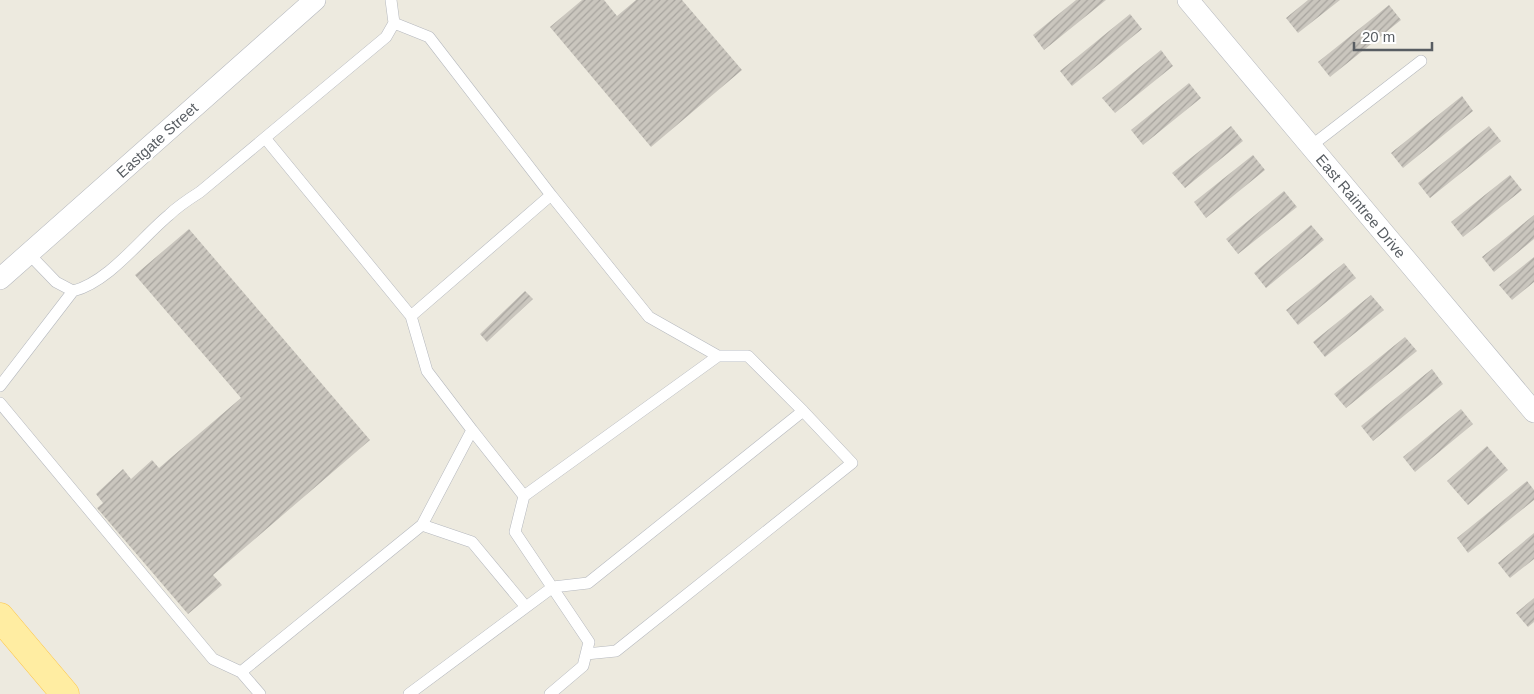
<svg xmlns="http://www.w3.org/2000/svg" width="1534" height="694" viewBox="0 0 1534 694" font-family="Arial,sans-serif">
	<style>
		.building { fill: url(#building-hatch) }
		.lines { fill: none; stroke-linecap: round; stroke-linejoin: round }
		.service-casing { stroke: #b5b8be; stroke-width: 12 }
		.minor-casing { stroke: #b5b8be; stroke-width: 22 }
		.primary-casing { stroke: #fec547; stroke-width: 29 }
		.service { stroke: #fff; stroke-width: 11 }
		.minor { stroke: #fff; stroke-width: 21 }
		.primary { stroke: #ffeda2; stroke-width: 28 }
		.labels { text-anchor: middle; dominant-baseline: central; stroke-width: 5; stroke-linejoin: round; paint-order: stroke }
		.street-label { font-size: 15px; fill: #585d62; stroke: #fff }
	</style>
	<defs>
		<pattern id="building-hatch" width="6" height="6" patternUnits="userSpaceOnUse" patternTransform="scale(1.25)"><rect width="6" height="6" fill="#cac6be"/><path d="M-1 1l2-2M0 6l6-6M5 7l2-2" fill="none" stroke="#a7a49e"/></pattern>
	</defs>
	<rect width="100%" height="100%" fill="#edeadf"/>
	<path class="building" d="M582 0H604L617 16 636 0H682L742 70 651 147 550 27Z
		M1076 0H1106L1044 50 1033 35Z
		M1308 0H1340L1298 33 1286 18Z
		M1389 5 1401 20 1330 77 1318 62Z
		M1130 14 1142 29 1072 86 1060 71Z
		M1161 50 1173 66 1115 113 1102 98Z
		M1189 83 1201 98 1143 145 1131 130Z
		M1462 96 1473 111 1403 168 1391 153Z
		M1231 126 1243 141 1185 188 1172 173Z
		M1489 126 1501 141 1430 198 1418 183Z
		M1253 155 1265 170 1206 218 1194 202Z
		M1510 175 1522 190 1463 237 1451 222Z
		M1284 191 1297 207 1238 254 1226 239Z
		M1534 215V239L1494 272 1482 257Z
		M1311 225 1324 240 1266 288 1254 273Z
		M189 229 370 440 213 575 222 585 188 614 97 508 103 503 96 494 123 469 131 479 152 460 159 468 241 398 135 275Z
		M1534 257V282L1512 300 1499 285Z
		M1344 263 1356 278 1298 325 1286 310Z
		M525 291 533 299 487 342 480 334Z
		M1371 295 1384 310 1325 357 1313 342Z
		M1405 337 1417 351 1346 408 1334 394Z
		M1432 369 1443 384 1373 441 1361 426Z
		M1461 409 1473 424 1415 472 1403 457Z
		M1487 446 1508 470 1468 505 1447 481Z
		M1527 481 1534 490V500L1468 553 1457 538Z
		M1534 533V559L1510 578 1498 563Z
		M1534 598V622L1528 627 1516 613Z"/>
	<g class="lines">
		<defs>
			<path id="service" d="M394 23 429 37 551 195 411 316
				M1311 146 1421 61
				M551 195 649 317 718 356
				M29 254 56 282 73 291C109 282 141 238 169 215 178 206 189 199 200 192L386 37 394 23 391 0
				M0 386 73 291
				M0 403 213 659 241 672 260 694
				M472 430 524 496 515 532 589 642 583 666 550 694
				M524 496 718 356H748L803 411 852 463 616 651 586 654
				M422 525 472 542 526 607
				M241 672 422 525 472 430 427 371 411 316 265 138
				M409 694 553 587 588 583 803 411"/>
			<path id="minor" d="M1188 0 1534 412
				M0 279 315 0"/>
			<path id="primary" d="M0 617 65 694"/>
		</defs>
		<use href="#service" class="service-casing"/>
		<use href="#minor" class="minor-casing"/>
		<use href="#primary" class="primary-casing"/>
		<use href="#service" class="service"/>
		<use href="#minor" class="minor"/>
		<use href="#primary" class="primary"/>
	</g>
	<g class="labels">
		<g class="street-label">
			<text transform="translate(157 140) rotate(-42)">Eastgate Street</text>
			<text transform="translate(1361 206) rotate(50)">East Raintree Drive</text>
		</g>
	</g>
	<path d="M1354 42v8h78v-8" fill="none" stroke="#585d62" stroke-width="2.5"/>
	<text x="1362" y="42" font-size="15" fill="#585d62" stroke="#ffffff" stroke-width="4" paint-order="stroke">20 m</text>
</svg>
